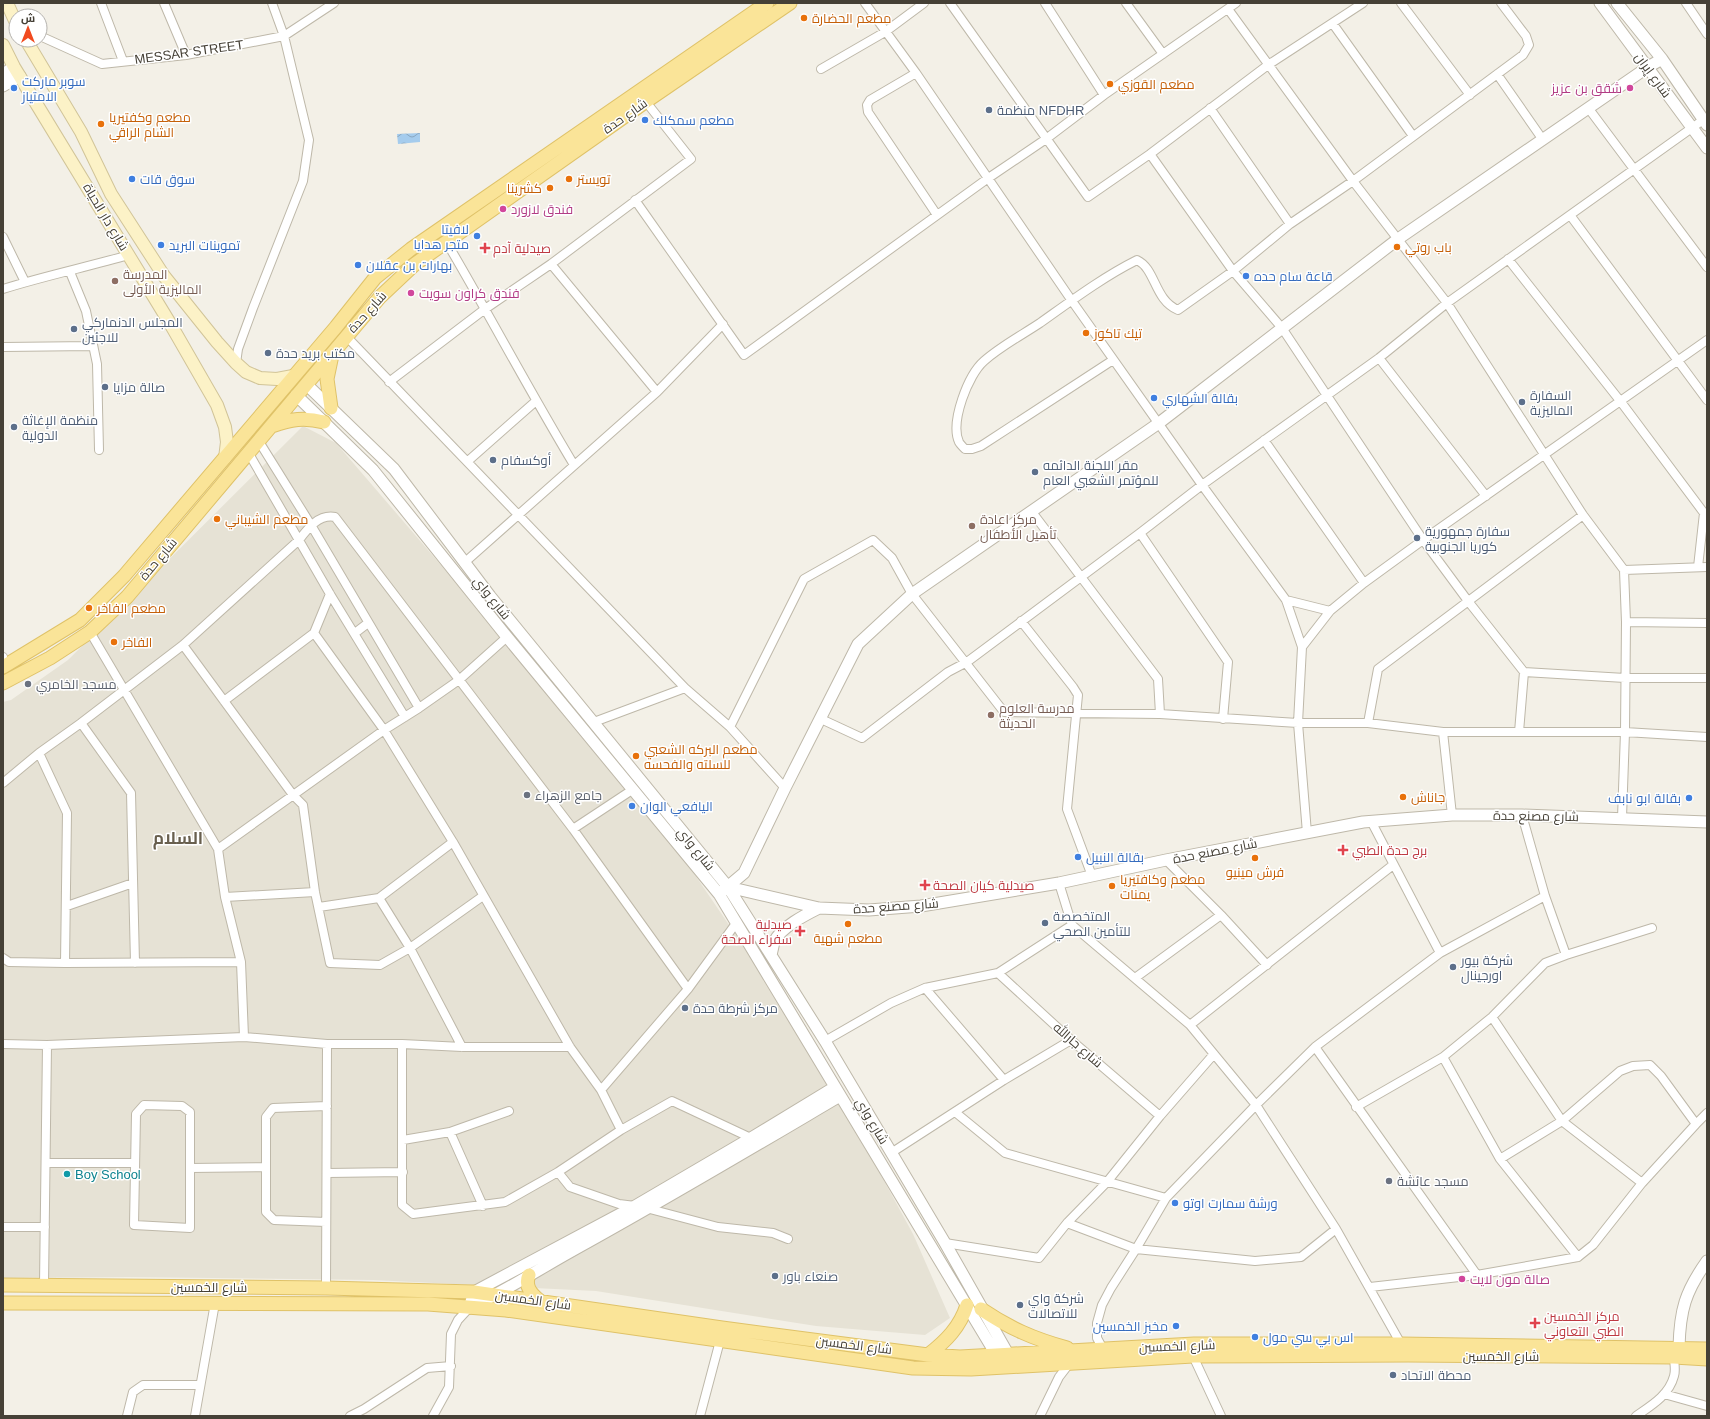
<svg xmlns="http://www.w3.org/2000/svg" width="1710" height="1419" viewBox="0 0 1710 1419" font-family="Arial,Cairo,sans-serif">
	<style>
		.residential { fill: #e6e2d5 }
		.water { fill: url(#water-waves) }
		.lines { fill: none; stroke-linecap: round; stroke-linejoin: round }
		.minor-casing { stroke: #beb8a9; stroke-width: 10 }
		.tertiary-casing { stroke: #beb8a9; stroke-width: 13 }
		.secondary-casing { stroke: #d1c498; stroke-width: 14 }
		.primary-casing { stroke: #dfc268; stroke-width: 15 }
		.minor { stroke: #fff; stroke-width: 8 }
		.tertiary { stroke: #fff; stroke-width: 11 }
		.secondary { stroke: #fcf2c7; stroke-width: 12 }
		.primary { stroke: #fae498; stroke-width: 13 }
		.food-dot { fill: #e8710a; stroke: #fff; stroke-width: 1.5 }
		.shop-dot { fill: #3f7fe0; stroke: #fff; stroke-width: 1.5 }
		.hotel-dot { fill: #d1479c; stroke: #fff; stroke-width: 1.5 }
		.service-dot { fill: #5c6f8a; stroke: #fff; stroke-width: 1.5 }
		.health-dot { fill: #e0444e; stroke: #fff; stroke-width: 1.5 }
		.education-dot { fill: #8d6e63; stroke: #fff; stroke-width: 1.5 }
		.worship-dot { fill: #6b7280; stroke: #fff; stroke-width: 1.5 }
		.culture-dot { fill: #0f9aa8; stroke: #fff; stroke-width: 1.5 }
		.labels { text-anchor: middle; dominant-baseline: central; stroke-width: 3; stroke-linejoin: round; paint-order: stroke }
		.food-label { font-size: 13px; fill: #c56008; stroke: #fff; text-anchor: start }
		.street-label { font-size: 13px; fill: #454036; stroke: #fff }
		.shop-label { font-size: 13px; fill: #366cbe; stroke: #fff; text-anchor: start }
		.hotel-label { font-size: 13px; fill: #b23c85; stroke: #fff; text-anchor: start }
		.service-label { font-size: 13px; fill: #4e5e75; stroke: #fff; text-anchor: start }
		.health-label { font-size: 13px; fill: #be3a42; stroke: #fff; text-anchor: start }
		.education-label { font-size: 13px; fill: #785e54; stroke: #fff; text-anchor: start }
		.worship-label { font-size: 13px; fill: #5b616d; stroke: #fff; text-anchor: start }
		.culture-label { font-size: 13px; fill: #0d838f; stroke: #fff; text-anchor: start }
		.district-label { font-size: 17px; font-weight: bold; fill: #685f4e; stroke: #fff }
	</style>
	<defs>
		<pattern id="water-waves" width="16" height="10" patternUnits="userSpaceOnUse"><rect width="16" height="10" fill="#a5cced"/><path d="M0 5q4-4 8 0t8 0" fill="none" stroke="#88a7c1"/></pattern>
	</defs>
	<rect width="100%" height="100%" fill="#f3f0e7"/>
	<path class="residential" d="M303 426 336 443 489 621 571 725 680 853 757 966 858 1133 913 1234 950 1318 925 1335 816 1326 596 1291 373 1280 128 1277 3 1278V702L11 700 68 660Z"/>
	<path class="water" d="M420 133V142L398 144 397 134Z"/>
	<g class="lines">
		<defs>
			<path id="minor" d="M101 3 123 61
				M164 3 186 55
				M865 3 916 73 1072 301 1202 485 1286 600 1302 647 1298 723 1307 833
				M950 3 1088 197 1150 154 1268 65 1363 3
				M1045 3 1104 95
				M1126 3 1163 54
				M1401 3 1470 95
				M1686 3 1707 34
				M1228 9 1353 181 1447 303 1583 515 1624 570 1626 622 1625 732 1622 818
				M1333 24 1413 136
				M40 36 102 64 186 55 284 36 334 3
				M821 69 885 32 924 3
				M916 73 870 100 867 105 868 112 937 215
				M1497 74 1543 140
				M1210 108 1290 224
				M1589 109 1707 267
				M1150 154 1233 271 1282 328 1423 540 1468 601 1524 672 1625 678H1707
				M635 200 744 355 987 179 1046 139 1104 95 1236 3
				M1570 215 1707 400
				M3 237 25 282
				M447 243C490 316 530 392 574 465
				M1508 259 1621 402 1704 513 1698 567
				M551 264 657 392
				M70 272 86 311 97 364 99 450
				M3 289C44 276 87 267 129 255
				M346 336 685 688
				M3 347 92 346
				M1379 358 1486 496
				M1113 360 981 446 972 449H965C963 447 960 444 959 442 950 422 968 375 984 361 1001 346 1022 335 1040 323 1071 301 1103 277 1137 260 1156 269 1154 300 1178 310L1233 271 1290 224 1353 181 1523 55 1529 45 1526 36 1501 3
				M236 363 238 349 253 308 303 181 309 140 284 36 272 3
				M389 382 485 309 551 264 691 159 643 98
				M258 440 311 525 419 708
				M1264 440 1364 583
				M248 452 330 594 405 717
				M468 461 536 401
				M1032 512 1158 679 1160 714
				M1140 533 1228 662 1223 719
				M464 563 657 392 723 324
				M1624 570 1707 567
				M1286 600 1330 611
				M1021 621 1073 687 1078 695 1067 809 1092 876
				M1626 622 1707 623
				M90 632 218 849 225 897 241 962 244 1037
				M314 633 384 730 453 842 570 1047 601 1090 621 1130
				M355 633 368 623
				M183 645 293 795 303 805 315 892 330 963 380 965 410 948 483 896
				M1302 647 1330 611 1364 583 1423 540 1707 340
				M3 657 4 667
				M224 701 314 633 330 594
				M821 719 862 738 948 672 967 662 1140 533 1202 485 1379 358 1447 303 1703 120
				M594 722 685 688 730 727 785 788
				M81 723 131 793 135 963
				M1368 723 1378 669 1583 515
				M730 727 804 579 873 540 892 558 912 594 1004 712 1160 714 1298 723H1368L1443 732H1625L1707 737
				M1443 732 1452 815
				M1519 732 1524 672
				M39 753 67 813 65 963
				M3 783 39 753 81 723 183 645 299 540C308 528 319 514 335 517L573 829 688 989
				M1522 815 1545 896 1566 955
				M1371 821 1440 953
				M573 829 632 790
				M218 849 384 730 419 708 459 680 507 637
				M1166 860 1221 915 1267 965
				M1059 883 1072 925 1190 1025 1256 1105 1336 1229 1401 1344
				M225 897 315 892
				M379 898 410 948 462 1047
				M67 906 133 883
				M319 907 379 898 453 842
				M3 958 9 962 65 963 241 962
				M998 973 1071 1040 1160 1116
				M1135 978 1221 915
				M925 988 1004 1080
				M1492 1017 1562 1121 1642 1183
				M1190 1025 1393 865
				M825 1041 891 1003 925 988 998 973 1072 925
				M3 1044 47 1045 244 1037 327 1044H402L462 1047H570
				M402 1044V1205L413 1214 505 1202 558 1172 621 1130 672 1101 751 1138
				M1315 1047 1477 1275
				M1443 1057 1500 1159 1578 1257
				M601 1090 688 989 737 922
				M144 1105 182 1106 190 1112V1228L134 1225 136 1114Z
				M1356 1107 1443 1057 1492 1017 1545 963 1566 955 1652 928
				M955 1112 1005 1153 1166 1198
				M450 1132 483 1206
				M403 1140 450 1132 509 1111
				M891 1153 1004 1080 1071 1040
				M1500 1159 1562 1121 1620 1071 1633 1066 1650 1065 1661 1076 1696 1124
				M46 1163H134
				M190 1168 266 1167
				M558 1172 570 1187 619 1204 635 1206
				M328 1173 403 1172
				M646 1208 718 1227 773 1233 788 1239
				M326 1222 274 1220 266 1212V1117L273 1108 327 1106
				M1067 1223 1136 1249 1255 1261 1301 1257 1336 1229
				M3 1227H45
				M945 1243 1039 1258 1067 1223 1107 1182 1160 1116 1214 1054
				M44 1285 47 1045
				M1370 1287 1477 1275 1578 1257 1593 1245 1642 1183 1696 1124 1707 1113
				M326 1288 327 1044
				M1103 1349 1097 1338V1323L1102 1305 1111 1288 1136 1249 1166 1198 1256 1105 1315 1047 1440 953 1545 896
				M1193 1356 1221 1416
				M1664 1394 1707 1406
				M127 1416 133 1392 143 1385H200
				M195 1416 215 1303
				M350 1416 364 1409 427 1368 451 1366
				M433 1416 449 1387 451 1334 458 1320 469 1308
				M700 1416 721 1337
				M1040 1416 1059 1377 1069 1364
				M1636 1416C1652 1405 1669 1395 1674 1376 1676 1370 1674 1363 1674 1357"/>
			<path id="tertiary" d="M1600 3 1707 148
				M1617 3 1662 59 1707 125
				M3 74 14 67
				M3 86 20 76
				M306 384 394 469 490 596 728 887 825 1041 945 1243 1012 1361
				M296 395 373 470 507 637 719 894 1000 1361
				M728 887 819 908 869 910 921 906 1059 883 1166 860 1363 822 1452 815H1522L1707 822
				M719 894 744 873 785 788 858 644 912 594 1159 423 1398 239 1648 67 1662 59
				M771 955C772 951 773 946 774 942 781 927 805 915 819 908
				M469 1308 474 1292 635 1206 751 1138 835 1087
				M469 1308C504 1292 536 1271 570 1252 661 1202 750 1149 840 1096
				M1679 1347C1680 1310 1685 1292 1707 1261"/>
			<path id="secondary" d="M7 3 16 23
				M26 40 81 132 111 194 164 276 217 342 236 363 246 372 260 378 277 379 293 376
				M3 45 14 67 171 325 217 405 225 427 227 442 225 458"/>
			<path id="primary" d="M331 408 327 379 332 355
				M272 426C291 419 304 417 324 422
				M3 667 80 620 124 576 336 327 375 278 411 249 767 3
				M3 683 50 658 90 632 127 597 380 297 415 264 645 102 790 3
				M529 1275C524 1286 531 1294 540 1301
				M3 1285 326 1288 474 1292 722 1328 928 1355 960 1357 1194 1344H1401L1707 1349
				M3 1303 428 1304 506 1310 913 1368 971 1369 1193 1356 1408 1355 1674 1357 1707 1359
				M981 1309C1009 1328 1034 1339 1067 1348
				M928 1355C946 1341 960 1327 967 1305"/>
		</defs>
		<use href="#minor" class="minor-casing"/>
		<use href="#tertiary" class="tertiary-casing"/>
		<use href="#secondary" class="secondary-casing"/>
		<use href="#primary" class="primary-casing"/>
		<use href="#minor" class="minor"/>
		<use href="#tertiary" class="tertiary"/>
		<use href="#secondary" class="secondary"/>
		<use href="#primary" class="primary"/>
	</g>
	<g class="food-dot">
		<circle cx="804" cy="18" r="4"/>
		<circle cx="1110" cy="84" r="4"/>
		<circle cx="101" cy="124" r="4"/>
		<circle cx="569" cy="179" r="4"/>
		<circle cx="550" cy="188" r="4"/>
		<circle cx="1397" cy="247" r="4"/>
		<circle cx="1086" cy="333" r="4"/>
		<circle cx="217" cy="519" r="4"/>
		<circle cx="89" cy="608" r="4"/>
		<circle cx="114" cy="642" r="4"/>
		<circle cx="636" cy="756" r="4"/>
		<circle cx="1403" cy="797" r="4"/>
		<circle cx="1255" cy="858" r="4"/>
		<circle cx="1112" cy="886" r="4"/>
		<circle cx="848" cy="924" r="4"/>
	</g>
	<g class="shop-dot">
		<circle cx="14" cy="88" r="4"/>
		<circle cx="645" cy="120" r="4"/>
		<circle cx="132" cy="179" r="4"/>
		<circle cx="477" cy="236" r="4"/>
		<circle cx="161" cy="245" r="4"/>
		<circle cx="358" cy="265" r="4"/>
		<circle cx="1246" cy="276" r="4"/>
		<circle cx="1154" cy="398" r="4"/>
		<circle cx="1689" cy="798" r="4"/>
		<circle cx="632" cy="806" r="4"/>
		<circle cx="1078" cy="857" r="4"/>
		<circle cx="1175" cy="1203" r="4"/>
		<circle cx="1176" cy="1326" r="4"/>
		<circle cx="1255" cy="1337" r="4"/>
	</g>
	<g class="hotel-dot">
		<circle cx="1630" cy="88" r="4"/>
		<circle cx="503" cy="209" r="4"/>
		<circle cx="411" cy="293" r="4"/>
		<circle cx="1462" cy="1279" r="4"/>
	</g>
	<g class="service-dot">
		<circle cx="989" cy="110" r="4"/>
		<circle cx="74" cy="329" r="4"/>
		<circle cx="268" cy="353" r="4"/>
		<circle cx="105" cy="387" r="4"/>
		<circle cx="1522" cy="402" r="4"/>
		<circle cx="14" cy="427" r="4"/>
		<circle cx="493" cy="460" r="4"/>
		<circle cx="1035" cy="472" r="4"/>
		<circle cx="1417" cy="538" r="4"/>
		<circle cx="1045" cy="923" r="4"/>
		<circle cx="1453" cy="967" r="4"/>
		<circle cx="685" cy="1008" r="4"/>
		<circle cx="775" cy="1276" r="4"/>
		<circle cx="1020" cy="1305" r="4"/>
		<circle cx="1393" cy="1375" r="4"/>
	</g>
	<g class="health-dot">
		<path d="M483 242h4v4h4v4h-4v4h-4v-4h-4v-4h4z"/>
		<path d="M1341 844h4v4h4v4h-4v4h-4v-4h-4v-4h4z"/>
		<path d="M923 879h4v4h4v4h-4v4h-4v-4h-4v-4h4z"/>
		<path d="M798 925h4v4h4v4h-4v4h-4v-4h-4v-4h4z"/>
		<path d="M1533 1317h4v4h4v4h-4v4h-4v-4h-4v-4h4z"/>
	</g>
	<g class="education-dot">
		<circle cx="115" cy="281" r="4"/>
		<circle cx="972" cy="526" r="4"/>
		<circle cx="991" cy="715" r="4"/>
	</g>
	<g class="worship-dot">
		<circle cx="28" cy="684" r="4"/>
		<circle cx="527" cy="795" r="4"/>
		<circle cx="1389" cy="1181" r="4"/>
	</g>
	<circle class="culture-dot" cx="67" cy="1174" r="4"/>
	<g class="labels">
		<g class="food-label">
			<text x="812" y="18">مطعم الحضارة</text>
			<text x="1118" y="84">مطعم القوزي</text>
			<text x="109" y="117">مطعم وكفتيريا<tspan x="109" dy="15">الشام الراقي</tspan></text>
			<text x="577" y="179">تويستر</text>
			<text x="542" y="188" text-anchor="end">كشرينا</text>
			<text x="1405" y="247">باب روتي</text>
			<text x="1094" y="333">تيك تاكوز</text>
			<text x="225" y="519">مطعم الشيباني</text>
			<text x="97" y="608">مطعم الفاخر</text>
			<text x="122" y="642">الفاخر</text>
			<text x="644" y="749">مطعم البركه الشعبي<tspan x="644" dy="15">للسلته والفحسه</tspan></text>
			<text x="1411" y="797">جاناش</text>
			<text x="1255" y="872" text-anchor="middle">فرش مينيو</text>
			<text x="1120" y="879">مطعم وكافتيريا<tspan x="1120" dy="15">يمنات</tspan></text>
			<text x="848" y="938" text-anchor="middle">مطعم شهية</text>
		</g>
		<g class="street-label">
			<text transform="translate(189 52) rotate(-8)">MESSAR STREET</text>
			<text transform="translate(1653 75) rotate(54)">شارع إيران</text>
			<text transform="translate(625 116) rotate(-35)">شارع حدة</text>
			<text transform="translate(106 217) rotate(59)">شارع دار الحياة</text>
			<text transform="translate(367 312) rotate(-48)">شارع حدة</text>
			<text transform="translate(158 559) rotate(-50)">شارع حدة</text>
			<text transform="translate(492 598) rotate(51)">شارع واي</text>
			<text transform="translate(1536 816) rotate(1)">شارع مصنع حدة</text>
			<text transform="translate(696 849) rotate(51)">شارع واي</text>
			<text transform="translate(1215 851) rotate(-11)">شارع مصنع حدة</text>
			<text transform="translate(896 906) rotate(-4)">شارع مصنع حدة</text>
			<text transform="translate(1078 1045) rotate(41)">شارع جارالله</text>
			<text transform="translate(872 1121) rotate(59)">شارع واي</text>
			<text x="209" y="1287">شارع الخمسين</text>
			<text transform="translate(533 1300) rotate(8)">شارع الخمسين</text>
			<text transform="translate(854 1345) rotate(7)">شارع الخمسين</text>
			<text transform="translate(1177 1346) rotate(-2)">شارع الخمسين</text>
			<text x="1501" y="1356">شارع الخمسين</text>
		</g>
		<g class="shop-label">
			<text x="22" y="81">سوبر ماركت<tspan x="22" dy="15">الامتياز</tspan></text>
			<text x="653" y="120">مطعم سمكلك</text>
			<text x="140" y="179">سوق قات</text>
			<text x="469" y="229" text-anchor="end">لافيتا<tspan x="469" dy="15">متجر هدايا</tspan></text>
			<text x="169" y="245">تموينات البريد</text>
			<text x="366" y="265">بهارات بن عقلان</text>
			<text x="1254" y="276">قاعة سام حده</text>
			<text x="1162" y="398">بقالة الشهاري</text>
			<text x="1681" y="798" text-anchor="end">بقالة ابو نابف</text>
			<text x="640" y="806">اليافعي الوان</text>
			<text x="1086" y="857">بقالة النبيل</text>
			<text x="1183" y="1203">ورشة سمارت اوتو</text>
			<text x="1168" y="1326" text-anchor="end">مخبز الخمسين</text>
			<text x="1263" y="1337">اس بي سي مول</text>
		</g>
		<g class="hotel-label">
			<text x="1622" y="88" text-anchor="end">شقق بن عزيز</text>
			<text x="511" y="209">فندق لازورد</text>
			<text x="419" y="293">فندق كراون سويت</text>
			<text x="1470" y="1279">صالة مون لايت</text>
		</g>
		<g class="service-label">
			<text x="997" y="110">منظمة NFDHR</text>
			<text x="82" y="322">المجلس الدنماركي<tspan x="82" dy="15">للاجئين</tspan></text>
			<text x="276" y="353">مكتب بريد حدة</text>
			<text x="113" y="387">صالة مزايا</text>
			<text x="1530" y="395">السفارة<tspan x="1530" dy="15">الماليزية</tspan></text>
			<text x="22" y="420">منظمة الإغاثة<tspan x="22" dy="15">الدولية</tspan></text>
			<text x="501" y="460">أوكسفام</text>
			<text x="1043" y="465">مقر اللجنة الدائمه<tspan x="1043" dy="15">للمؤتمر الشعبي العام</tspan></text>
			<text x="1425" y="531">سفارة جمهورية<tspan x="1425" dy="15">كوريا الجنوبية</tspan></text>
			<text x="1053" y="916">المتخصصة<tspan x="1053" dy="15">للتأمين الصحي</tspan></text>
			<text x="1461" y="960">شركة بيور<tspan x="1461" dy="15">اورجينال</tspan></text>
			<text x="693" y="1008">مركز شرطة حدة</text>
			<text x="783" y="1276">صنعاء باور</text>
			<text x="1028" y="1298">شركة واي<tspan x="1028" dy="15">للاتصالات</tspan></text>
			<text x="1401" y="1375">محطة الاتحاد</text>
		</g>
		<g class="health-label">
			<text x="493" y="248">صيدلية آدم</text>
			<text x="1352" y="850">برج حدة الطبي</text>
			<text x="933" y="885">صيدلية كيان الصحة</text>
			<text x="792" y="924" text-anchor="end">صيدلية<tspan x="792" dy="15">سفراء الصحة</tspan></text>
			<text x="1544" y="1316">مركز الخمسين<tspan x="1544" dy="15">الطبي التعاوني</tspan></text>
		</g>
		<g class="education-label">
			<text x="123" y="274">المدرسة<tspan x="123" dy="15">الماليزية الأولى</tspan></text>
			<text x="980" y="519">مركز اعادة<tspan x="980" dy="15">تأهيل الأطفال</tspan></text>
			<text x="999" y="708">مدرسة العلوم<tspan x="999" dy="15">الحديثة</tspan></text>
		</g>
		<g class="worship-label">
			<text x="36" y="684">مسجد الخامري</text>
			<text x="535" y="795">جامع الزهراء</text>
			<text x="1397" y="1181">مسجد عائشة</text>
		</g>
		<g class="culture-label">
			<text x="75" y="1174">Boy School</text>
		</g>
		<g class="district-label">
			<text x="178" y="838">السلام</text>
		</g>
	</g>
	<rect width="1710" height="1419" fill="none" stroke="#454036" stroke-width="8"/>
	<g transform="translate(28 28)"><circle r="19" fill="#ffffff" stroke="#b5b3af"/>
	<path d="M0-3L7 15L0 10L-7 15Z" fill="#f14a1f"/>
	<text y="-6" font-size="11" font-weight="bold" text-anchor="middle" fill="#454036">ش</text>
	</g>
</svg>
